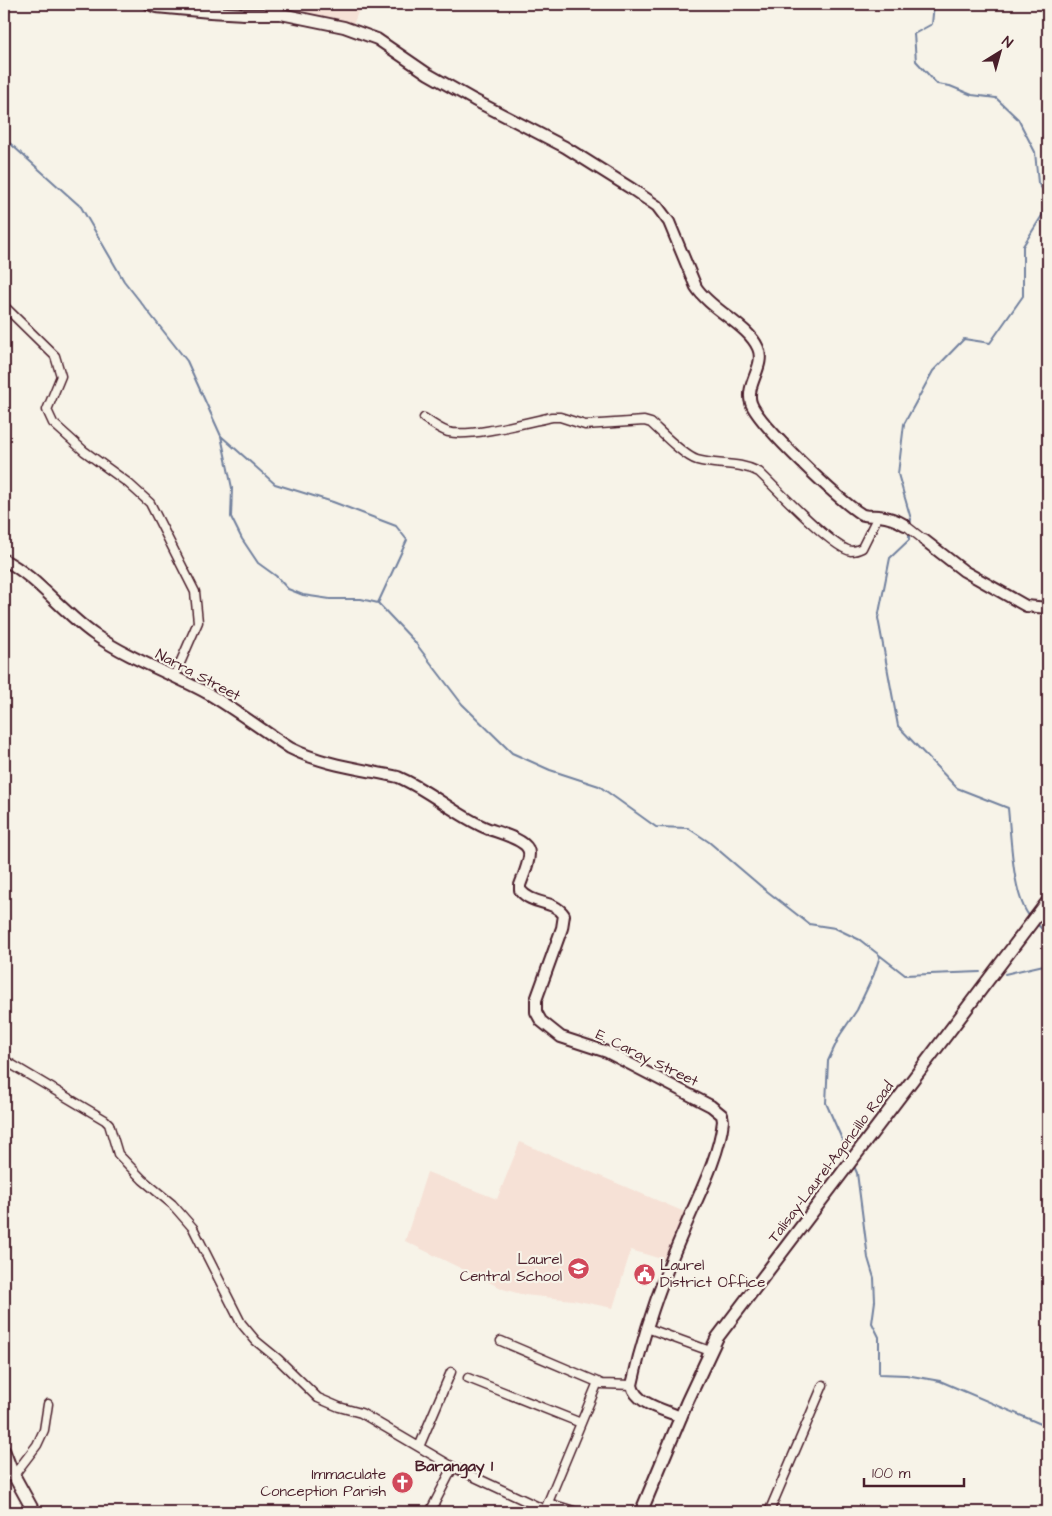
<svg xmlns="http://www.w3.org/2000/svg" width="1052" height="1516" viewBox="0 0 1052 1516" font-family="'Architects Daughter',sans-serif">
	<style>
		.built { fill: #f6e1d6 }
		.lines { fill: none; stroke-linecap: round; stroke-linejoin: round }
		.stream { stroke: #72819e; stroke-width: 2 }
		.minor-casing { stroke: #4a1f2b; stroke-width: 11 }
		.tertiary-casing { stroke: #4a1f2b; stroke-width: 14 }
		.secondary-casing { stroke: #4a1f2b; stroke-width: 15 }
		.minor { stroke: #f7f3e8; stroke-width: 8 }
		.tertiary { stroke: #f7f3e8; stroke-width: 10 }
		.secondary { stroke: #f7f3e8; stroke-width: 11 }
		.labels { text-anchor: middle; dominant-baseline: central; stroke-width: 4.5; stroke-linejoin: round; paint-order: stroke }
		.street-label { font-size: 15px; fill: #4a1f2b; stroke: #f7f3e8 }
		.poi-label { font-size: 15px; fill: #4a1f2b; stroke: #f7f3e8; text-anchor: end }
		.neighbourhood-label { font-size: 16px; font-weight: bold; fill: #4a1f2b; stroke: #f7f3e8 }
	</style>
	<rect width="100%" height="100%" fill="#f7f3e8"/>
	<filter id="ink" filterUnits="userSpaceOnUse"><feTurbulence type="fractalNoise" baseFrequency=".02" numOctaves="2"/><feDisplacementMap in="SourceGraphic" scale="10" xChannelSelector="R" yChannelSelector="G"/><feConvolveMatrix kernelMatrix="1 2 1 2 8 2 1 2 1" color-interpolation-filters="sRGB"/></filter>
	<g filter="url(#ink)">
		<path class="built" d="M300 4H361L352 28 298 11Z
			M520 1142 687 1213 668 1261 631 1250 613 1308 573 1300 524 1295 503 1289 405 1241 427 1172 497 1199Z"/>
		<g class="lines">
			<path class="stream" d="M934 4 932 24 914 34 916 61 937 84 950 86 972 95 996 98 1018 119 1035 152 1038 183 1048 197
				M4 138 81 207 124 281 187 361 221 436 275 484 333 502 396 526 407 540 378 603 414 641 462 704 512 753 550 770 599 786 656 827 688 828 709 842 763 888 809 924 835 928 860 940 905 975 980 972
				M221 436 232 488 231 517 242 539 258 563 276 576 288 589 303 595 330 599H361L378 603
				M910 526 911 519 898 474 904 424 933 371 964 339 990 343 1023 296V246L1048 206
				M909 533V540L890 558 878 618 898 726 957 788 1008 808C1011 836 1012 898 1031 918
				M1036 923 1048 935
				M1005 974 1048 964
				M849 1155 826 1103 828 1061 840 1035 857 1010 874 974 880 956
				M853 1164 857 1173 868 1258 874 1278 875 1301 872 1323 879 1337V1374L906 1375 940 1381 1048 1427"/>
			<defs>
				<path id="minor" d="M4 306 55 356 61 376 47 410 53 423 84 451 128 483 150 503 195 592 198 622 174 677
					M424 418C431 423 439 429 448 432 470 438 528 422 552 417H560L585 425 644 421 651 423C662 433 684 456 697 460 718 466 737 461 759 472 776 488 832 548 851 551 855 551 858 550 862 548L878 516
					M905 525 924 540
					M4 1060 105 1120 109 1124 118 1154 143 1180 172 1204 193 1228 241 1323 256 1341 278 1359 318 1398 339 1407 361 1413 453 1467 545 1510
					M647 1328 710 1351
					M501 1341 602 1384 632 1385
					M468 1378 581 1423
					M419 1447 451 1372
					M14 1475 37 1445 44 1430 48 1404
					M548 1503 577 1512
					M430 1512 453 1467
					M544 1512 598 1382
					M769 1512 823 1385"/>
				<path id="tertiary" d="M149 4 156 7 210 12 244 14H281L344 27 377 39 428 74 474 100 565 147 632 189 657 206 669 222 696 287C711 310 748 325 758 348 766 366 745 384 751 403 759 425 839 500 861 514 866 517 873 515 879 516 889 517 897 520 905 525
					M924 540 964 571 1026 606 1048 608
					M4 560C36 576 64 614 95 635 130 659 170 673 207 693 236 710 262 730 290 748 323 765 362 769 398 777 429 790 453 813 484 827 495 832 523 838 528 849 532 856 523 877 520 885V890C533 906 553 899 564 915L562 928 536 1000V1012L541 1021 561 1037 607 1052 711 1106 722 1115 723 1121C719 1158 697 1198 683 1232 662 1280 643 1334 632 1385 635 1404 665 1410 681 1417"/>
				<path id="secondary" d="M4 1451 12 1472 34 1512
					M641 1512 687 1402 717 1338 1048 901"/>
			</defs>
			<use href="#minor" class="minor-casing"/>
			<use href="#tertiary" class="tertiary-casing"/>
			<use href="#secondary" class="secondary-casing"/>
			<use href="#minor" class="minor"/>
			<use href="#tertiary" class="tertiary"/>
			<use href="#secondary" class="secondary"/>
		</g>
	</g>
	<defs>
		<symbol id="school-disc" viewBox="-11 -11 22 22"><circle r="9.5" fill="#d1495b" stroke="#f7f3e8"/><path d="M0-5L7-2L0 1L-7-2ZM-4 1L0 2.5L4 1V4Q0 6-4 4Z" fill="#fff"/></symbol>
		<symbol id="civic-disc" viewBox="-11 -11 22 22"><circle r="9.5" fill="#d1495b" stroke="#f7f3e8"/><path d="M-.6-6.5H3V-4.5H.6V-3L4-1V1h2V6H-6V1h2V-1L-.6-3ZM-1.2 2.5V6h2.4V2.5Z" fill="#fff"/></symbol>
		<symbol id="church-disc" viewBox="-11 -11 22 22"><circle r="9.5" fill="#d1495b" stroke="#f7f3e8"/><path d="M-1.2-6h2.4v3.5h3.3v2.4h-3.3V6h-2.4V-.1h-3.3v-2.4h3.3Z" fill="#fff"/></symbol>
	</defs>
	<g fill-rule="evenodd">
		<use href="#school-disc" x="566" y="1256" width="25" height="25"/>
		<use href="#civic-disc" x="632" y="1262" width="25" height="25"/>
		<use href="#church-disc" x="390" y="1470" width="25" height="25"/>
	</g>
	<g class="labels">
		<g class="street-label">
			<text transform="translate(198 675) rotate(28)">Narra Street</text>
			<text transform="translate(647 1058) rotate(26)">E. Caray Street</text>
			<text transform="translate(831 1162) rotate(-53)">Talisay-Laurel-Agoncillo Road</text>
		</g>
		<g class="poi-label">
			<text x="562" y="1259">Laurel<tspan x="562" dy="17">Central School</tspan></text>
			<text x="660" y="1265" text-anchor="start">Laurel<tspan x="660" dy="17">District Office</tspan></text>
			<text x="386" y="1474">Immaculate<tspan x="386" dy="17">Conception Parish</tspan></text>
		</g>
		<g class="neighbourhood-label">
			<text x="454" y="1466">Barangay 1</text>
		</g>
	</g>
	<rect width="1052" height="1516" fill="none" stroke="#f7f3e8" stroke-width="20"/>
	<rect x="10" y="10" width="1032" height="1496" fill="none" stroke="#4a1f2b" stroke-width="2" filter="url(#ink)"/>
	<g transform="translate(1000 52) rotate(37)" stroke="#f7f3e8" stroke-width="4" paint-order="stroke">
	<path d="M0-4L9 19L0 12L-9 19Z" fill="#4a1f2b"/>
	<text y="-8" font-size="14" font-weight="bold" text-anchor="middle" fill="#4a1f2b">N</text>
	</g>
	<path d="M864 1478v8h100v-8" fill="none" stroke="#4a1f2b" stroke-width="2.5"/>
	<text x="872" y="1478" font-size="15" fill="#4a1f2b" stroke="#f7f3e8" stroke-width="4" paint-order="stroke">100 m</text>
</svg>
